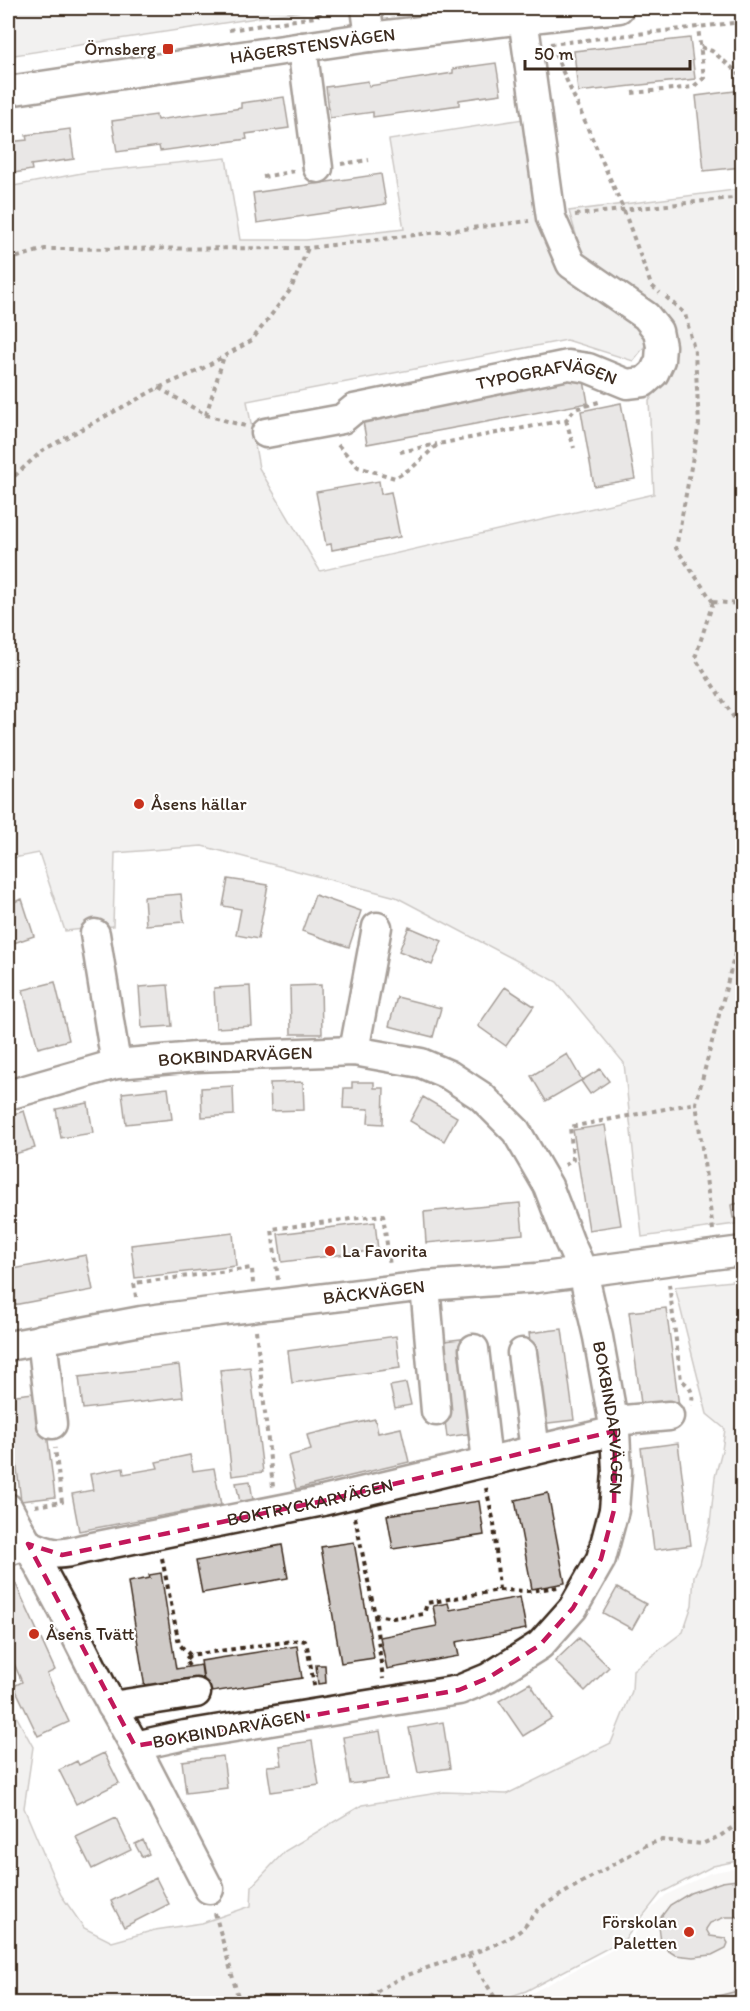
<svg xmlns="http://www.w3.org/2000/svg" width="750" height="2011" viewBox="0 0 750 2011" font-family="Itim,sans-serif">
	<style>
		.built { fill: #f1efee }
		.green { fill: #e2e0de; stroke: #8e857e; stroke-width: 1.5 }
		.building { fill: #cfcac7; stroke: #3b2a1e; stroke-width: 1.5 }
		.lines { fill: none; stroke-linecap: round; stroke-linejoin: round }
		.minor-casing { stroke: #3b2a1e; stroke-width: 33 }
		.path { stroke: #3b2a1e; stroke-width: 4; stroke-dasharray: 4.5 4.5; stroke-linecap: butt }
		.minor { stroke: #fff; stroke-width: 28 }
		.marked { fill: none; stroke: #c2185b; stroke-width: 4.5; stroke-dasharray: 12 8; stroke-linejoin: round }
		.poi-dot { fill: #c8321e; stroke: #fff; stroke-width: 2 }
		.labels { text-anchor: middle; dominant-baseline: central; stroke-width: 4.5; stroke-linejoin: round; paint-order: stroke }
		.street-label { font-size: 18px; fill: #3b2a1e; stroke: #fff }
		.poi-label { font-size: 18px; fill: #3b2a1e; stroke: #fff; text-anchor: start }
	</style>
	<rect width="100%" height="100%" fill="#fff"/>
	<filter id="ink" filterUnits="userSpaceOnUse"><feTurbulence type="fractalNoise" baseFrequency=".0167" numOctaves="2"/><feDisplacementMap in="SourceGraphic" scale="12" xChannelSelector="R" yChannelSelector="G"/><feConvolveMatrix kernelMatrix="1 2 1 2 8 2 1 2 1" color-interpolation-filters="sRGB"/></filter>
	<g filter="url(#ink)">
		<path class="built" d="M736 1868H742V2003L524 2004 530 1994 631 1940 647 1913 666 1895 710 1873Z"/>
		<path class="green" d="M8 8H321L8 56Z
			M523 119 539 214 645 330V346L633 361 567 340 247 401 259 468 320 571 654 494 649 401 665 376 671 351 582 255 569 211 742 189V1223L642 1237 624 1063 557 982 396 897 202 846 115 853 113 926 65 931 39 853 8 859V187L87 172 226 158 240 240H306L404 229 389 140Z
			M742 1280V1860L713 1866 661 1893 625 1939 526 1991 491 2003H8V1701L33 1747 24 1808 61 1895 84 1928 112 1942 155 1930 202 1923 251 1906 252 1886 285 1851 362 1805 444 1792 507 1794 611 1743 632 1691 633 1670 683 1632 692 1605 694 1576 700 1564 710 1524 715 1477 722 1450 725 1429 707 1414 675 1287Z"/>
		<path class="building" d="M690 38 695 79 578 92 574 51Z
			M496 63 501 94 459 100V105L373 117V112L330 118 326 87 368 81 369 86 453 73V69Z
			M742 90V167L704 171 696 96Z
			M284 97 289 128 246 134 247 139 160 151 159 146 117 152 112 121 156 115 157 120 221 111 241 108V103Z
			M70 129 74 159 31 165 32 170 8 174V142L27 140 26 135Z
			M381 174 386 204 257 223 253 193Z
			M583 375 588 403 367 444 362 416Z
			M621 403 635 479 594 486 581 411Z
			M379 481 381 494 391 492 400 537 332 550 331 544 326 545 316 492Z
			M228 879 268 885 258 939 236 935 241 909 223 906Z
			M181 894 184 922 146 925 144 897Z
			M315 895 361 911 349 947 302 931Z
			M22 899 34 936 8 945V904Z
			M409 927 442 941 432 965 399 951Z
			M55 982 69 1040 38 1048 23 990Z
			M168 985 172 1026 142 1028 139 987Z
			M321 985 322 1034H291L290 986Z
			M250 986 252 1026 216 1028 214 988Z
			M505 987 534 1006 506 1046 478 1026Z
			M397 997 441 1008 433 1037 389 1026Z
			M567 1054 582 1080 546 1101 531 1076Z
			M600 1069 609 1081 590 1094 581 1081Z
			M303 1082 304 1110 271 1111 270 1083Z
			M352 1082H374V1088H384L383 1124 368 1123 369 1109 343 1108 344 1088H352Z
			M233 1086 234 1115 202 1117 201 1088Z
			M168 1088 172 1119 126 1124 122 1093Z
			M423 1097 457 1117 444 1141 410 1121Z
			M88 1103 93 1133 61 1138 56 1109Z
			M24 1111 35 1148 8 1156V1116Z
			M605 1125 621 1225 589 1230 573 1130Z
			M520 1203 523 1234 426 1243 424 1212Z
			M739 1203 741 1217 733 1218 731 1205Z
			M375 1222 378 1250 282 1262 278 1234Z
			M233 1233 236 1266 135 1278 131 1245Z
			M86 1255 93 1290 8 1306V1270Z
			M666 1308 679 1406 642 1411 629 1312Z
			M562 1329 574 1420 540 1424 529 1333Z
			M396 1336 400 1368 292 1383 288 1351Z
			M469 1338 481 1432 447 1437 435 1342Z
			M179 1365 183 1397 83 1409 79 1377Z
			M250 1367 263 1472 232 1476 220 1370Z
			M406 1383 411 1405 395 1408 390 1386Z
			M42 1392 55 1497 21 1501 8 1396Z
			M375 1419 378 1433 401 1428 409 1462 296 1489 288 1456 311 1450 307 1435Z
			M678 1443 691 1545 654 1550 641 1448Z
			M190 1455 193 1471 214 1468 221 1505 79 1531 72 1494 93 1490 90 1474 123 1468 124 1474 158 1468 156 1462Z
			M250 1481 253 1500 240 1502 236 1483Z
			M548 1493 565 1583 532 1589 515 1500Z
			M479 1501 484 1535 393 1549 387 1515Z
			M354 1542 374 1658 341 1663 321 1547Z
			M282 1545 288 1578 202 1593 196 1561Z
			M161 1573 176 1669 201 1665 203 1679 145 1688 128 1582 150 1578 149 1575Z
			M13 1578 55 1670 47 1674 69 1722 38 1736 14 1686 22 1682 8 1650V1580Z
			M617 1588 646 1604 632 1629 603 1613Z
			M520 1597 526 1629 456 1642 459 1656 387 1669 380 1637 437 1626 433 1606 448 1603 450 1610Z
			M579 1638 609 1667 585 1691 555 1661Z
			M297 1646 302 1678 206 1693 201 1661Z
			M316 1665H325L326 1683 318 1684Z
			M530 1683 552 1718 523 1736 499 1701Z
			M443 1722 450 1768 418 1773 409 1728Z
			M380 1731 388 1779 350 1784 343 1737Z
			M312 1741 319 1785 271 1792 267 1766 282 1765 279 1746Z
			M104 1753 119 1783 76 1804 59 1770 77 1761 79 1765Z
			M223 1756 227 1788 186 1793 182 1761Z
			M116 1818 131 1850 92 1869 76 1837Z
			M143 1840 149 1854 142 1857 135 1844Z
			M156 1878 169 1904 124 1927 111 1901Z
			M737 1880H742V1921L738 1917H725L710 1923 706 1929 710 1936 725 1938 728 1943 726 1948 712 1955 693 1957 675 1955 667 1950 661 1942 659 1926 661 1917 670 1905 690 1893 722 1882Z
			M742 1990V2004H685Z"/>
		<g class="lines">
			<defs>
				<g id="minor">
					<path d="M366 8 370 37"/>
					<path d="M302 47 318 168"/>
					<path id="s1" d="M8 91 370 37 619 8"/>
					<path id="s2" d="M266 433 342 419 354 409 568 365 588 368 627 384 644 382 654 373 660 360 661 346 658 331 646 316 571 264 551 218 523 18"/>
					<path d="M95 934 116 1064"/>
					<path d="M354 1051 377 927"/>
					<path id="s3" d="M8 1095 116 1064 196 1057 354 1051 421 1063 449 1075 481 1096 516 1131 548 1186 569 1241 583 1272 598 1337 615 1431 617 1472 614 1510 601 1559 573 1608 540 1645 488 1678 459 1690 185 1735 135 1746"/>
					<path d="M425 1286 436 1411"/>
					<path d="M42 1339 52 1424"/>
					<path id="s4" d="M8 1346 141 1321 218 1311 425 1286 536 1278 742 1251"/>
					<path d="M474 1349 487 1462"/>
					<path d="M522 1353 535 1450"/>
					<path d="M613 1421 669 1416"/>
					<path d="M8 1508 63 1610 103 1689 135 1746 209 1889"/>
					<path id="s5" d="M8 1551 28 1544C52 1555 58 1556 83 1549L323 1501 615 1431"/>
					<path d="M112 1706 196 1693"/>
				</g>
			</defs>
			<use href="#minor" class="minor-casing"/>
			<path class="path" d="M229 30 315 17 329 8
				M550 44 742 22
				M701 47 712 51 742 76
				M555 54 623 208 651 285 660 293
				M632 93 693 87 704 78 698 27
				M341 164 369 160
				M263 177 295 171
				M575 215 742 197
				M8 260 45 249 308 248 529 221
				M666 297 685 314 695 353 699 424 676 548 713 602
				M159 388 206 415 245 426
				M206 415 224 356
				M566 420 574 448
				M338 445 358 467 395 478 413 467 438 444 566 420 575 409 602 401
				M400 452 437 444
				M8 482 43 450 158 388 200 370 252 340 291 289 308 248
				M713 602 695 658 742 730
				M713 602 742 604
				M565 1165 573 1160 570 1127 696 1103
				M713 1230 696 1103 737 946 742 917
				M278 1280 272 1229 383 1215 390 1266
				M669 1284 681 1380C690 1386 695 1394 691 1405
				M136 1297 134 1283 252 1268 253 1284
				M256 1330 273 1487
				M35 1506 62 1502 55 1448
				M355 1517 375 1615 393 1618 424 1614 427 1603 499 1590 494 1523 486 1488
				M162 1558 179 1644 190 1655 300 1640 305 1641 307 1646 315 1690
				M499 1590 529 1591 558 1587
				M375 1615 383 1679
				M189 1666 185 1660 190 1655
				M215 1913 240 2004
				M468 1955 499 2004
				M364 2004C386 1977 435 1966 467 1955 482 1950 509 1940 521 1930 529 1923 534 1912 543 1906 577 1884 612 1866 646 1845L662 1840 702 1844 720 1836 742 1821"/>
			<use href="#minor" class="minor"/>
		</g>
	</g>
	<path d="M0 0H750V2011H0ZM615 1431 614 1510 601 1559 573 1608 540 1645 488 1678 459 1690 135 1746 28 1544 62 1555 323 1501Z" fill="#fff" fill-opacity=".55" fill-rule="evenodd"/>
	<path class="marked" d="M615 1431 614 1510 601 1559 573 1608 540 1645 488 1678 459 1690 135 1746 28 1544 62 1555 323 1501Z"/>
	<g class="poi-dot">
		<rect x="162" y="43" width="12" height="12" rx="3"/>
		<circle cx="139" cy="804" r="6"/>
		<circle cx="330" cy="1251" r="6"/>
		<circle cx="34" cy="1634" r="6"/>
		<circle cx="689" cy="1932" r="6"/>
	</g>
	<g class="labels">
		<g class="street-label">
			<text stroke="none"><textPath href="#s1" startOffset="308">HÄGERSTENSVÄGEN</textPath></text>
			<text stroke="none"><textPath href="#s2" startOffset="290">TYPOGRAFVÄGEN</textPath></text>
			<text stroke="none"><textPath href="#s3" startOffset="232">BOKBINDARVÄGEN</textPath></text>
			<text stroke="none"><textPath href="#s4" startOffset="370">BÄCKVÄGEN</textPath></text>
			<text stroke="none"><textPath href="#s3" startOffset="842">BOKBINDARVÄGEN</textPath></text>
			<text stroke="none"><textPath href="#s5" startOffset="310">BOKTRYCKARVÄGEN</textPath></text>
			<text transform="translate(229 1729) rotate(-10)">BOKBINDARVÄGEN</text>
		</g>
		<g class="poi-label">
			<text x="156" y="49" text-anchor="end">Örnsberg</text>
			<text x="151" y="804">Åsens hällar</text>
			<text x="342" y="1251">La Favorita</text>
			<text x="46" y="1634">Åsens Tvätt</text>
			<text x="677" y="1922" text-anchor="end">Förskolan<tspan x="677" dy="21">Paletten</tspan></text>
		</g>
	</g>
	<rect width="750" height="2011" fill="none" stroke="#fff" stroke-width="30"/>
	<rect x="15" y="15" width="720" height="1981" fill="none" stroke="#3b2a1e" stroke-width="2" filter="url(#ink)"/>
	<path d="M525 60v9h165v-9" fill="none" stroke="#3b2a1e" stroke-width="3"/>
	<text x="534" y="60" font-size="18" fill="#3b2a1e" stroke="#ffffff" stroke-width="4.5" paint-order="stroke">50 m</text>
</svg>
